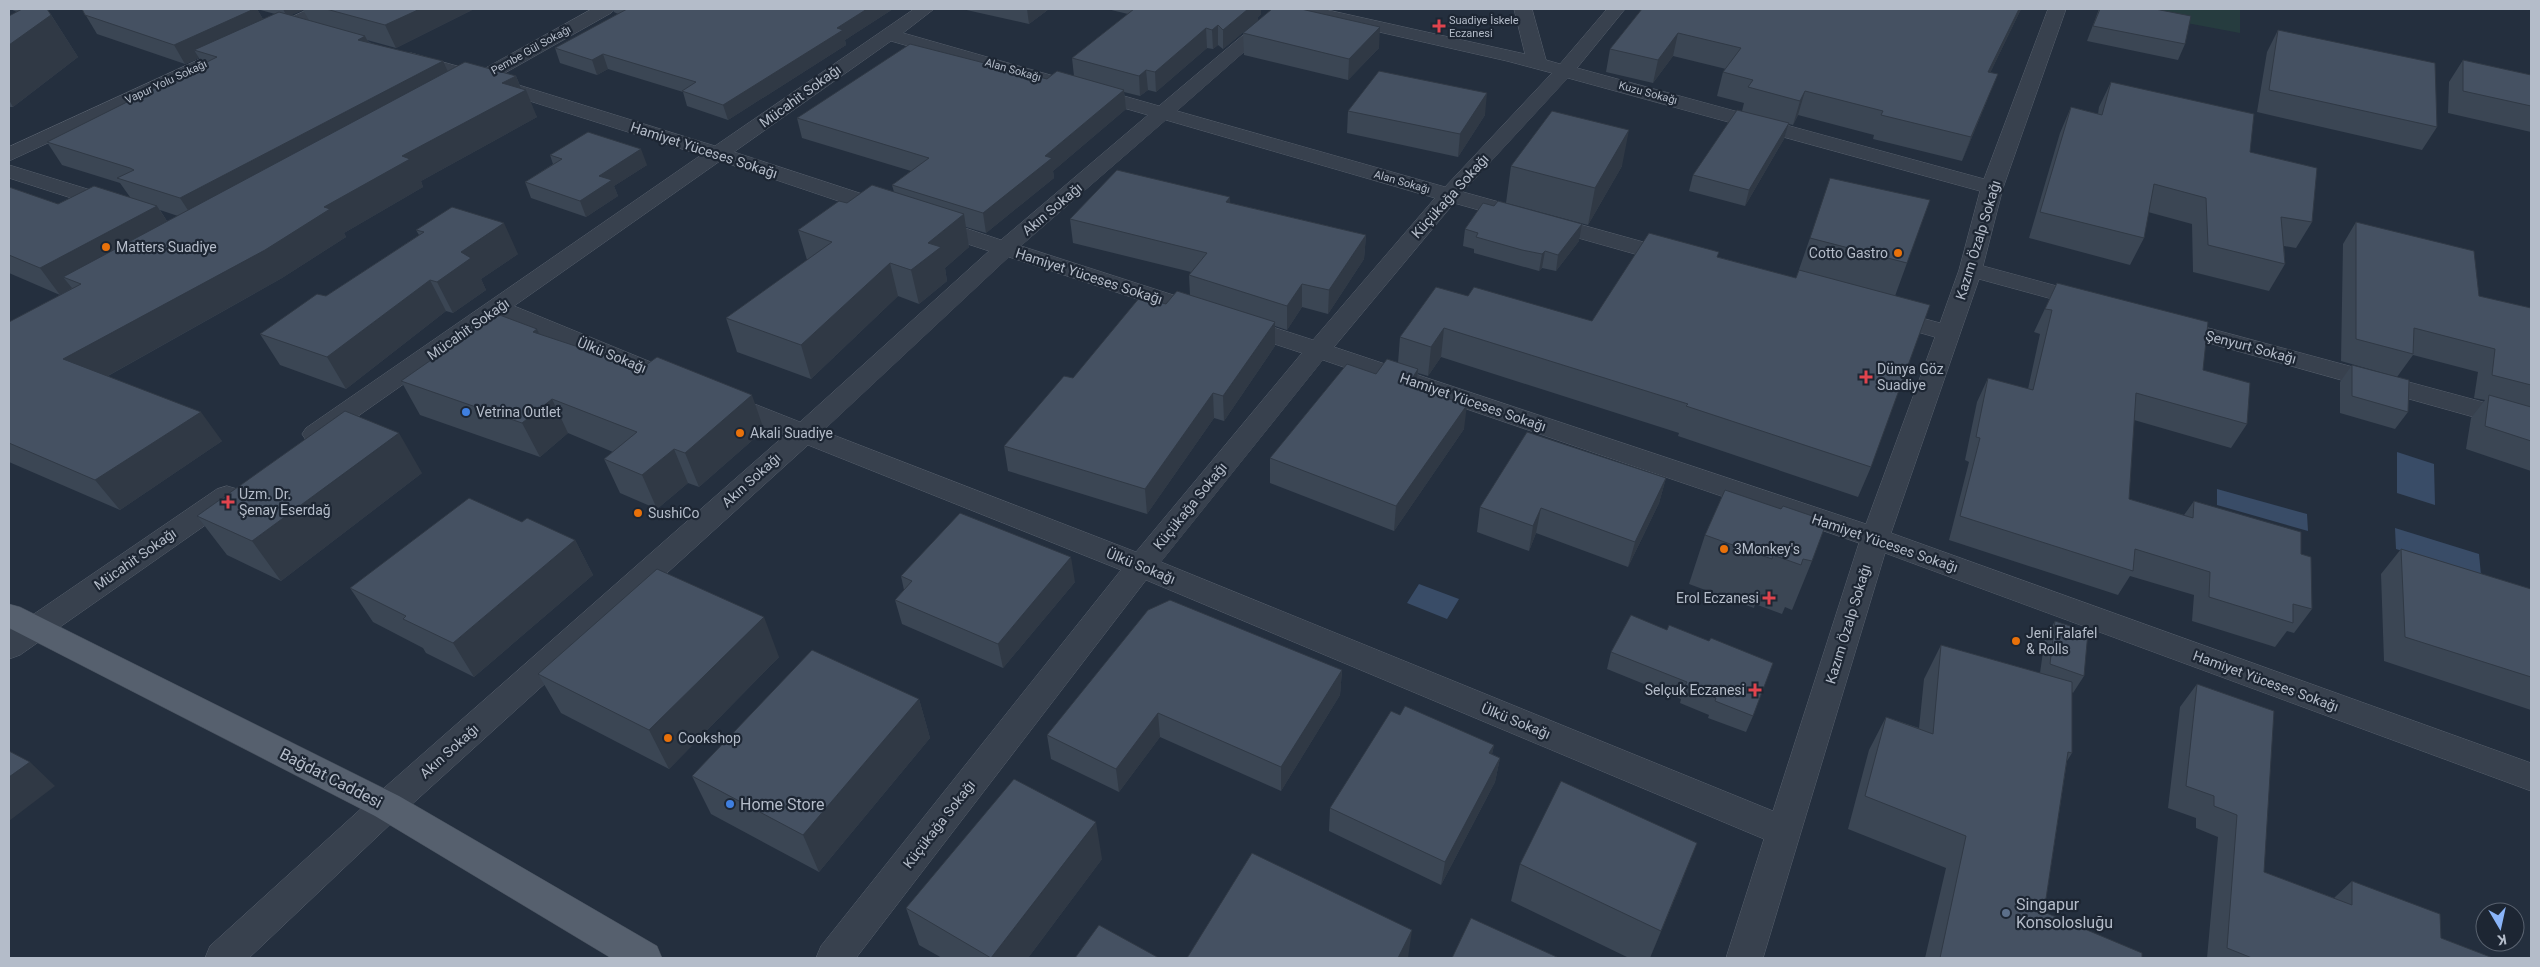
<svg xmlns="http://www.w3.org/2000/svg" width="2540" height="967" viewBox="0 0 2540 967" font-family="Roboto,sans-serif">
	<style>
		.green { fill: #263c3f }
		.water { fill: #394c67 }
		.lines { fill: none; stroke-linecap: round; stroke-linejoin: round }
		.minor-casing { stroke: #565f6c; stroke-width: 1 }
		.major-casing { stroke: #414a57; stroke-width: 1 }
		.minor { fill: #38414e; fill-rule: evenodd }
		.major { fill: #56606e; fill-rule: evenodd }
		.wall { fill: #3b4654; fill-rule: evenodd }
		.shaded-wall { fill: #303945 }
		.building { fill: #455162; stroke: #303945 }
		.health-dot { fill: #e0444e; stroke: #1d2633; stroke-width: 2 }
		.food-dot { fill: #e8710a; stroke: #1d2633; stroke-width: 2 }
		.shop-dot { fill: #3f7fe0; stroke: #1d2633; stroke-width: 2 }
		.service-dot { fill: #5c6f8a; stroke: #1d2633; stroke-width: 2 }
		.labels { text-anchor: middle; dominant-baseline: central; stroke-width: 4.5; stroke-linejoin: round; paint-order: stroke }
		.far-poi-label { font-size: 11px; fill: #b4bcc9; stroke: #1d2633; text-anchor: start }
		.far-street-label { font-size: 11px; fill: #b4bcc9; stroke: #1d2633 }
		.street-label { font-size: 14px; fill: #b4bcc9; stroke: #1d2633 }
		.poi-label { font-size: 14px; fill: #b4bcc9; stroke: #1d2633; text-anchor: start }
		.near-street-label { font-size: 16px; fill: #b4bcc9; stroke: #1d2633 }
		.near-poi-label { font-size: 16px; fill: #b4bcc9; stroke: #1d2633; text-anchor: start }
	</style>
	<rect width="100%" height="100%" fill="#242f3e"/>
	<path class="green" d="M2112 9H2240V33Z"/>
	<path class="water" d="M2397 452 2434 464 2435 505 2397 493Z
		M2217 489 2307 514 2308 531 2217 505Z
		M2395 528 2479 554 2481 575 2396 549Z
		M1419 584 1459 599 1447 619 1407 603Z"/>
	<g class="lines">
		<defs>
			<path id="minor" d="M309 9H332L329 13 9 161V147Z
				M592 9H614L611 13 496 78 715 146 914 9H934L903 33 1159 106 1274 9H1323L1525 54 1514 9H1532L1546 60 1560 64 1607 9H1625L1577 68 1984 179 2048 9H2066L2003 188 1983 266 2097 297 2101 302 2097 307 2089 309 1979 279 1891 533 2531 763V791L1885 553 1763 958H1726L1764 839 1146 580 856 958H816L821 946 1121 570 808 445 399 816 249 958H205L210 946 375 796 785 435 716 408 712 402 716 396 725 394 734 396 800 422 989 251 925 230 922 225 925 220 933 218 941 220 1001 240 1148 115 891 41 734 152 896 205 899 210 896 215 888 217 880 215 720 161 514 306 685 376 689 382 685 388 676 390 667 388 499 317 324 440 315 443 306 440 302 434 306 428 701 155 482 86 471 90 464 88 461 84 464 80 404 63 402 59 404 55 411 53 478 72ZM1292 10 1300 14 1507 61 1552 73 1445 187 1177 111ZM1568 78 1980 191 1959 270 1940 323 1888 309 1879 311 1876 316 1879 321 1935 337 1866 524 1334 347 1454 203 1667 263 1675 265 1683 263 1686 258 1683 253 1463 192ZM1166 120 1435 198 1313 340 1021 246ZM1009 257 1302 353 1136 552 823 431ZM1323 360 1859 543 1773 811 1161 562Z
				M9 165 123 200 126 205 123 210 115 212 9 178Z
				M2171 318 2531 415V433L2162 330 2159 325 2162 320Z
				M227 486 237 489 241 496 237 503 20 655 9 659V631L217 489Z"/>
			<path id="major" d="M9 604 20 607 399 796 657 946 662 958H611L375 816 9 628Z"/>
		</defs>
		<use href="#minor" class="minor-casing"/>
		<use href="#major" class="major-casing"/>
		<use href="#minor" class="minor"/>
		<use href="#major" class="major"/>
	</g>
	<path class="wall" d="M10 9H50L48 10 78 57 13 107H9V16L17 12Z
		M82 9H474L396 48 367 40 369 42 448 72 516 76 521 88 537 117 421 181 423 187 344 233 346 237 282 278 108 376 222 441 120 510 9 462V322L60 295 9 273V187L58 204 130 197 120 183 62 165 47 142 203 65 199 58 185 64 97 34ZM257 9 275 14 263 19ZM303 10 309 20 291 15ZM160 210 178 216 167 221Z
		M612 9H893L845 40 846 45 728 120 687 106 683 92 608 69 597 75 560 63 555 48 618 14 614 12Z
		M962 9H1049L1029 24Z
		M1107 9H1261V14L1258 17V20L1223 49 1218 45 1213 49 1207 48 1156 92 1148 90 1140 96 1124 92 1126 109 1053 171 1054 178 986 233 966 227 969 247 945 268 947 281 919 304 898 296 811 379 737 352 726 318 807 260 798 230 847 203 894 192 892 185 911 171 802 138 797 118 1047 79 1074 76 1072 58 1128 14Z
		M1642 9H2021L1990 73 1988 98 1962 161 1873 139 1874 135 1798 115 1793 125 1789 124 1784 139 1745 206 1689 191 1693 175 1742 111 1744 103 1717 96 1723 72 1726 69 1673 56 1653 83 1606 72 1610 49Z
		M2099 9H2155L2185 44 2178 60 2087 41Z
		M2278 30 2437 127 2422 150 2257 112 2267 52Z
		M1243 33 1379 48 1348 80 1244 55Z
		M2463 60 2531 75V132L2448 113 2449 82Z
		M2111 82 2250 152 2312 222 2296 248 2284 246 2285 264 2269 291 2193 272 2192 224 2148 212 2144 238 2130 265 2029 238 2060 133 2071 107 2098 114 2099 107Z
		M1348 111 1485 115 1458 157 1347 133Z
		M550 155 647 165 614 186 618 196 586 217 531 198 525 182 553 164Z
		M1511 166H1622L1588 225 1506 203Z
		M1231 203 1366 235 1364 259 1328 314 1302 307 1287 330 1275 326V346L1224 421 1214 418 1147 514 1008 471 1004 446 1073 378 1166 304 1190 295 1189 275 1191 272 1073 243 1070 219Z
		M2356 222 2479 296 2531 308V471L2466 449 2471 418 2485 400 2474 398 2478 372 2413 355 2397 377 2341 361 2343 244Z
		M1465 229 1579 241 1556 271 1542 268 1539 271 1474 253V249L1463 246Z
		M416 230 518 254 481 279 486 290 453 313 446 311 346 389 280 365 260 334 326 296 419 235Z
		M1810 238 1907 263 1895 296 1871 467 1858 497 1678 436 1679 433 1441 357 1428 376 1418 373 1416 388 1464 429 1394 531 1270 483V458L1376 374 1398 363 1400 337 1468 296 1592 321 1718 257 1796 278Z
		M2057 283 2203 370 2247 424 2231 448 2134 420 2129 499 2184 515 2194 501 2301 554 2312 609 2294 633 2287 631 2275 647 2192 621 2194 595 2130 576 2118 595 1949 540 1969 462 1965 460 1977 402 1988 378 2028 389 2040 334 2034 332Z
		M537 329 539 334 764 430 699 487 688 483 657 509 620 493 604 459 613 452 568 433 540 457 420 415 401 381Z
		M2352 365 2408 412 2395 429 2340 413V382Z
		M422 473 281 581 227 555 197 516Z
		M1666 478 1659 503 1628 567 1536 533 1529 551 1477 532 1480 507Z
		M1725 490 1812 561 1792 610 1785 607 1782 614 1755 604 1754 608 1689 584 1705 535Z
		M522 522 575 540 593 575 474 677 426 653 423 648 373 622 350 588Z
		M2401 549 2531 589V710L2384 661 2381 574Z
		M901 576 1075 582 1003 668 902 624 895 600 904 590Z
		M1631 615 1753 716 1746 732 1708 718 1709 715 1680 703 1681 699 1607 669 1611 652Z
		M2055 621 2084 676 2073 693 2072 692V753L2067 761 2044 912 2142 958H1925L1946 868 1848 829 1869 750 1886 717 1919 728 1924 679 1941 645 2040 673 2045 638Z
		M779 657 669 769 561 713 538 674Z
		M1342 670 1340 695 1281 791 1160 737 1119 792 1051 759 1047 735Z
		M2197 684 2264 872 2334 898 2352 881 2441 938 2493 958H2207L2218 837 2196 828V818L2168 808 2180 707Z
		M919 699 930 738 819 872 711 814 692 776Z
		M1494 745 1492 754 1500 758 1495 782 1441 885 1329 831 1330 808Z
		M1102 859 1028 958H942L919 945 906 908Z
		M1520 864 1682 881 1650 958H1629L1511 901Z"/>
	<path class="shaded-wall" d="M254 9H257L267 26 194 50 199 58 185 64 174 45Z
		M283 9H303V10L287 17Z
		M420 9H474L396 48 385 25Z
		M867 9H893L845 40 846 45 728 120 723 105 837 28Z
		M1027 9H1049L1029 24Z
		M1248 9H1261V14L1258 17V20L1223 49V30Z
		M2019 9H2021L1979 96 1988 72Z
		M51 15 78 57 13 107 9 100V45Z
		M1218 25V45L1213 49 1212 30Z
		M1380 27 1379 48 1348 80 1349 59Z
		M1206 28 1207 48 1156 92 1155 72Z
		M1678 33 1673 56 1653 83 1658 60Z
		M365 36 376 57 358 40Z
		M603 54 608 69 597 75 592 60Z
		M443 61 453 83 195 221 180 198Z
		M1146 70 1148 90 1140 96 1139 76Z
		M1998 74 1988 98 1962 161 1971 137Z
		M516 76 522 91 526 90 537 117 421 181 423 187 344 233 346 237 282 278 86 388 63 359 324 207 402 156 502 83Z
		M1124 90 1126 109 1053 171 1054 178 986 233 983 213 1045 156Z
		M1805 91 1798 115 1793 125 1800 101Z
		M1487 93 1485 115 1458 157 1460 134Z
		M1789 123 1784 139 1745 206 1749 190Z
		M1629 130 1622 166 1588 225 1595 188Z
		M641 149 647 165 614 186 618 196 586 217 580 201 599 176Z
		M1230 197 1231 220 1226 202Z
		M157 206 174 232 63 277 72 288 60 295 40 268Z
		M964 214 969 247 945 268 947 281 919 304 911 270 928 243Z
		M504 223 518 254 481 279 486 290 453 313 437 282 461 252Z
		M1582 224 1579 241 1556 271 1558 255Z
		M1366 235 1364 259 1328 314 1329 290Z
		M1545 251 1542 268 1539 271 1542 254Z
		M890 263 898 296 811 379 801 345Z
		M430 280 446 311 346 389 327 357Z
		M1302 284V307L1287 330V306Z
		M1275 322V346L1224 421 1223 396Z
		M1444 328 1441 357 1428 376 1431 347Z
		M537 329 552 363 533 332Z
		M1418 369 1416 394 1408 385Z
		M1213 393 1214 418 1147 514 1145 489Z
		M752 395 764 430 699 487 685 453Z
		M552 399 568 433 540 457 522 423Z
		M1467 405 1464 429 1394 531 1396 506Z
		M201 412 222 441 120 510 95 480Z
		M399 433 422 473 281 581 252 541Z
		M674 449 688 483 657 509 642 475Z
		M1666 478 1659 503 1628 567 1635 542Z
		M1541 508 1536 533 1529 551 1533 526Z
		M575 540 593 575 474 677 453 643Z
		M1071 557 1075 582 1003 668 998 644Z
		M764 617 779 657 669 769 649 730Z
		M1342 670 1340 695 1281 791V767Z
		M919 699 930 738 819 872 803 835Z
		M1158 713 1160 737 1119 792 1116 769Z
		M1494 745 1489 769V753Z
		M1500 758 1495 782 1441 885 1445 862Z
		M30 762 55 786 9 821V777Z
		M1096 822 1102 859 1028 958H991Z
		M1697 843 1682 881 1650 958 1661 931Z
		M1412 930 1408 958H1398Z"/>
	<path class="building" d="M22 9H47L51 15 9 45V16Z
		M82 9H254L174 45 85 15Z
		M326 9H420L385 25Z
		M627 9H867L837 28 843 30 723 105 682 91 696 82 603 54 592 60 555 48Z
		M1134 9H1248L1223 30 1218 25 1212 30 1206 28 1155 72 1146 70 1139 76 1072 58Z
		M1272 9H1301L1380 27 1349 59 1243 33Z
		M1642 9H2019L1988 72 1998 74 1971 137 1881 115 1883 111 1805 91 1800 101 1748 87 1753 80 1723 72 1741 48 1678 33 1658 60 1610 49Z
		M2100 9H2155L2191 16 2185 44 2093 26Z
		M279 12 365 36 358 40 443 61 180 198 117 178 134 170 130 168 47 142 217 57 194 50Z
		M2278 30 2435 63 2437 127 2269 90Z
		M910 44 1047 79 1057 71 1124 90 1045 156 1052 158 983 213 892 185 929 158 797 118Z
		M2463 60 2531 75V106L2463 91Z
		M465 62 516 76 502 83 526 90 402 156 410 159 324 207 330 209 265 250 63 359 201 412 95 480 9 443V322L81 284 63 277Z
		M1379 71 1487 93 1460 134 1348 111Z
		M2111 82 2254 114 2250 152 2317 168 2312 222 2281 217 2285 264 2208 245 2206 198 2154 184 2144 238 2040 212 2071 107 2102 115Z
		M1737 110 1789 123 1749 190 1693 175Z
		M1552 111 1629 130 1595 188 1511 166Z
		M588 132 641 149 599 176 612 180 580 201 525 182 562 159 550 155Z
		M1117 170 1230 197 1226 202 1366 235 1329 290 1302 284 1287 306 1189 275 1207 253 1070 219Z
		M1830 178 1930 200 1907 263 1810 238Z
		M872 185 964 214 928 243 941 247 911 270 890 263 801 345 726 318 832 242 798 230 839 201 847 203Z
		M94 186 157 206 40 268 9 255V187L58 204Z
		M1498 201 1582 224 1558 255 1545 251 1542 254 1522 250 1476 237 1478 233 1465 229 1483 203 1494 206Z
		M452 207 504 223 461 252 471 258 437 282 430 280 327 357 260 334 317 294 326 296 424 232 416 230Z
		M2356 222 2474 251 2479 296 2531 308V385L2492 375 2495 349 2414 328 2413 354 2356 339Z
		M1649 233 1719 252 1717 257 1796 278 1799 270 1930 305 1871 467 1686 406 1688 404 1444 328 1431 347 1400 337 1436 287 1468 296 1474 287 1592 321Z
		M2057 283 2208 322 2203 370 2250 383 2247 424 2136 393 2129 499 2193 518 2194 501 2301 532V554L2311 557 2312 609 2293 604V623L2209 597 2210 572 2135 549 2133 571 1960 516 1980 438 1976 437 1988 378 2033 390 2052 310 2045 309Z
		M1177 291 1275 322 1223 396 1213 393 1145 489 1004 446 1064 376 1073 378 1140 297 1166 304Z
		M497 314 537 329 533 332 642 368 657 357 752 395 685 453 674 449 642 475 604 459 637 432 552 399 522 423 401 381Z
		M1387 359 1418 369 1408 385 1467 405 1396 506 1270 458 1347 364 1376 374Z
		M2352 365 2409 380 2408 412 2352 396Z
		M2489 395 2531 407V441L2485 426Z
		M345 411 399 433 252 541 197 516Z
		M1527 432 1666 478 1635 542 1541 508 1533 526 1480 507Z
		M1725 490 1781 509 1783 506 1827 521 1812 561 1803 559 1801 565 1773 555 1772 559 1705 535Z
		M469 498 522 522 527 518 575 540 453 643 403 619 406 616 350 588Z
		M960 513 1071 557 998 644 895 600 912 581 901 576Z
		M2401 549 2531 589V677L2405 637Z
		M657 569 764 617 649 730 538 674Z
		M1170 600 1342 670 1281 767 1158 713 1116 769 1047 735 1148 610Z
		M1631 615 1667 630 1669 625 1709 641 1711 638 1773 663 1753 716 1715 701 1716 698 1685 686 1687 682 1611 652Z
		M2055 621 2088 632 2084 676 2050 664Z
		M1941 645 2072 682V753L2068 752 2044 912 2142 953V958H1940L1966 836 1865 796 1886 717 1933 734Z
		M812 650 919 699 803 835 692 776Z
		M2197 684 2274 711 2264 872 2352 905V881L2440 914 2441 938 2493 958H2252L2227 948 2237 815 2214 806V796L2186 786Z
		M1405 706 1494 745 1489 753 1500 758 1445 862 1330 808 1391 711 1400 715Z
		M9 751 30 762 9 777Z
		M1014 779 1096 822 991 958 906 908Z
		M1561 781 1697 843 1661 931 1520 864Z
		M1252 853 1412 930 1398 958H1187Z
		M1471 918 1559 958H1452Z
		M1099 925 1159 958H1075Z"/>
	<g class="health-dot">
		<path d="M1436.5 18.5h5v5h5v5h-5v5h-5v-5h-5v-5h5z"/>
		<path d="M1863.5 369.5h5v5h5v5h-5v5h-5v-5h-5v-5h5z"/>
		<path d="M225.5 494.5h5v5h5v5h-5v5h-5v-5h-5v-5h5z"/>
		<path d="M1766.5 590.5h5v5h5v5h-5v5h-5v-5h-5v-5h5z"/>
		<path d="M1752.5 682.5h5v5h5v5h-5v5h-5v-5h-5v-5h5z"/>
	</g>
	<g class="food-dot">
		<circle cx="106" cy="247" r="5"/>
		<circle cx="1898" cy="253" r="5"/>
		<circle cx="740" cy="433" r="5"/>
		<circle cx="638" cy="513" r="5"/>
		<circle cx="1724" cy="549" r="5"/>
		<circle cx="2016" cy="641" r="5"/>
		<circle cx="668" cy="738" r="5"/>
	</g>
	<g class="shop-dot">
		<circle cx="466" cy="412" r="5"/>
		<circle cx="730" cy="804" r="5"/>
	</g>
	<circle class="service-dot" cx="2006" cy="913" r="5"/>
	<g class="labels">
		<g class="far-poi-label">
			<text x="1449" y="20">Suadiye İskele<tspan x="1449" dy="13">Eczanesi</tspan></text>
		</g>
		<g class="far-street-label">
			<text transform="translate(531 50) rotate(-29)">Pembe Gül Sokağı</text>
			<text transform="translate(1013 70) rotate(16)">Alan Sokağı</text>
			<text transform="translate(166 82) rotate(-25)">Vapur Yolu Sokağı</text>
			<text transform="translate(1648 93) rotate(15)">Kuzu Sokağı</text>
			<text transform="translate(1402 182) rotate(16)">Alan Sokağı</text>
		</g>
		<g class="street-label">
			<text transform="translate(800 96) rotate(-36)">Mücahit Sokağı</text>
			<text transform="translate(704 150) rotate(18)">Hamiyet Yüceses Sokağı</text>
			<text transform="translate(1450 196) rotate(-48)">Küçükağa Sokağı</text>
			<text transform="translate(1052 209) rotate(-40)">Akın Sokağı</text>
			<text transform="translate(1978 240) rotate(-73)">Kazım Özalp Sokağı</text>
			<text transform="translate(1089 276) rotate(18)">Hamiyet Yüceses Sokağı</text>
			<text transform="translate(468 329) rotate(-35)">Mücahit Sokağı</text>
			<text transform="translate(2251 347) rotate(15)">Şenyurt Sokağı</text>
			<text transform="translate(612 355) rotate(22)">Ülkü Sokağı</text>
			<text transform="translate(1473 402) rotate(19)">Hamiyet Yüceses Sokağı</text>
			<text transform="translate(751 480) rotate(-42)">Akın Sokağı</text>
			<text transform="translate(1190 506) rotate(-51)">Küçükağa Sokağı</text>
			<text transform="translate(1885 543) rotate(19)">Hamiyet Yüceses Sokağı</text>
			<text transform="translate(135 559) rotate(-35)">Mücahit Sokağı</text>
			<text transform="translate(1141 566) rotate(22)">Ülkü Sokağı</text>
			<text transform="translate(1848 624) rotate(-73)">Kazım Özalp Sokağı</text>
			<text transform="translate(2266 681) rotate(20)">Hamiyet Yüceses Sokağı</text>
			<text transform="translate(1516 721) rotate(22)">Ülkü Sokağı</text>
			<text transform="translate(449 751) rotate(-42)">Akın Sokağı</text>
			<text transform="translate(939 824) rotate(-52)">Küçükağa Sokağı</text>
		</g>
		<g class="poi-label">
			<text x="116" y="247">Matters Suadiye</text>
			<text x="1888" y="253" text-anchor="end">Cotto Gastro</text>
			<text x="1877" y="369">Dünya Göz<tspan x="1877" dy="16">Suadiye</tspan></text>
			<text x="476" y="412">Vetrina Outlet</text>
			<text x="750" y="433">Akali Suadiye</text>
			<text x="239" y="494">Uzm. Dr.<tspan x="239" dy="16">Şenay Eserdağ</tspan></text>
			<text x="648" y="513">SushiCo</text>
			<text x="1734" y="549">3Monkey's</text>
			<text x="1759" y="598" text-anchor="end">Erol Eczanesi</text>
			<text x="2026" y="633">Jeni Falafel<tspan x="2026" dy="16">&amp; Rolls</tspan></text>
			<text x="1745" y="690" text-anchor="end">Selçuk Eczanesi</text>
			<text x="678" y="738">Cookshop</text>
		</g>
		<g class="near-street-label">
			<text transform="translate(331 778) rotate(27)">Bağdat Caddesi</text>
		</g>
		<g class="near-poi-label">
			<text x="740" y="804">Home Store</text>
			<text x="2016" y="904">Singapur<tspan x="2016" dy="18">Konsolosluğu</tspan></text>
		</g>
	</g>
	<rect width="2540" height="967" fill="none" stroke="#b4bcc9" stroke-width="20"/>
	<g transform="translate(2500 927) rotate(171)"><circle r="24" fill="#1d2633" stroke="#59626f"/>
	<path d="M0-4L9 19L0 12L-9 19Z" fill="#8ab4f8"/>
	<text y="-8" font-size="14" font-weight="bold" text-anchor="middle" fill="#b4bcc9">K</text>
	</g>
</svg>
